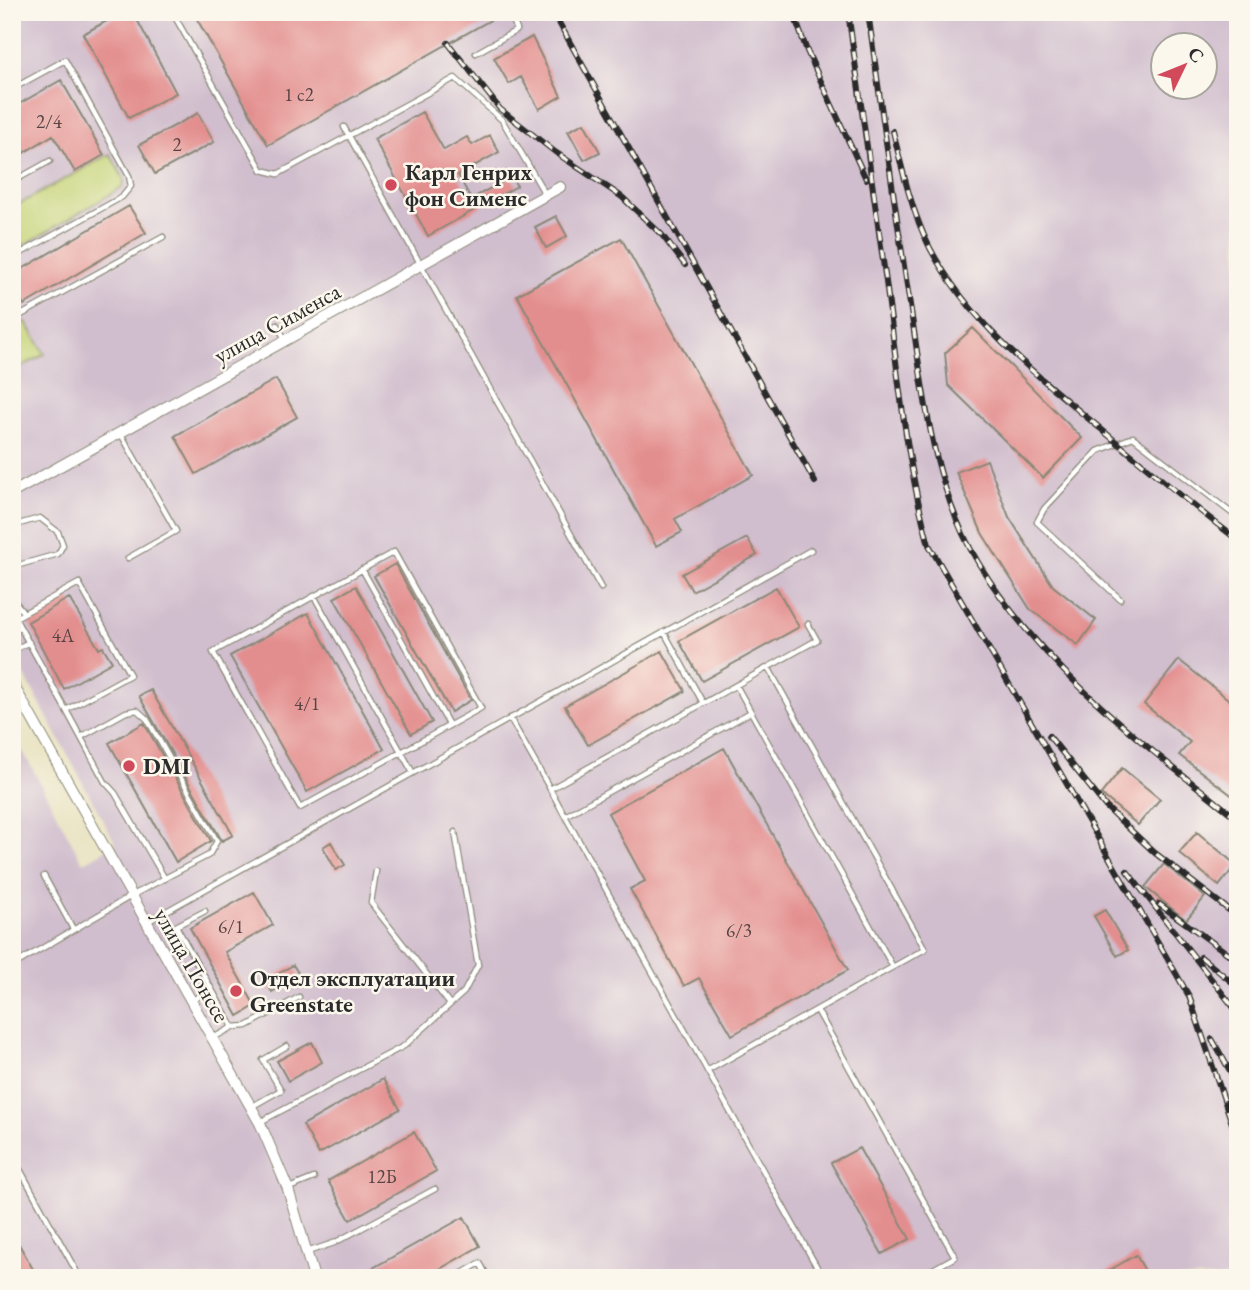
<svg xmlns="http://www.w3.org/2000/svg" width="1250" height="1290" viewBox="0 0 1250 1290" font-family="'EB Garamond',serif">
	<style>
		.industrial { fill: #d0bdcd; fill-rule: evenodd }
		.green { fill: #c5d375; stroke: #787f50; stroke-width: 2 }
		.building { fill: #e38e8e }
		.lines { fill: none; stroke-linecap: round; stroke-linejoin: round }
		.service-casing { stroke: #8a8878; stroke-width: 7 }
		.minor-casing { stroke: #8a8878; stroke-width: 12 }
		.service { stroke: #fff; stroke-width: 4.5 }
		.minor { stroke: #fff; stroke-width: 10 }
		.rail-casing { stroke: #2b2b2b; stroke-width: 6 }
		.rail { stroke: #fbf7ec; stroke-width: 3.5; stroke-dasharray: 10; stroke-linecap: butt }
		.poi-dot { fill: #d1495b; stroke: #fbf7ec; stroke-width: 2.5 }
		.labels { text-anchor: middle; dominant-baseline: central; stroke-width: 5; stroke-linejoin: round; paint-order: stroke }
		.number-label { font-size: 19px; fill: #594444 }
		.poi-label { font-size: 23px; font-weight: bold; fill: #2b2b2b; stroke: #fbf7ec; text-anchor: start }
		.street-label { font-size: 23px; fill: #2b2b2b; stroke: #fbf7ec }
	</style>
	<rect width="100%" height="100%" fill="#fbf7ec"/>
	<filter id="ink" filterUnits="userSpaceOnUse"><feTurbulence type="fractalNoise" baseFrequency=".0143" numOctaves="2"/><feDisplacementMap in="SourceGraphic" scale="14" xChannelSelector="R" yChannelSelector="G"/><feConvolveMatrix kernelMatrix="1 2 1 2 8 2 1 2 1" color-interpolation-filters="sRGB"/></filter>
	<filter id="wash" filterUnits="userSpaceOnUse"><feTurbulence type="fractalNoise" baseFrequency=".00686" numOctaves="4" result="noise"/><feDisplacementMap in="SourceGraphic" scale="28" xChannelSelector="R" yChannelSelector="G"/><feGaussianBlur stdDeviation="1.57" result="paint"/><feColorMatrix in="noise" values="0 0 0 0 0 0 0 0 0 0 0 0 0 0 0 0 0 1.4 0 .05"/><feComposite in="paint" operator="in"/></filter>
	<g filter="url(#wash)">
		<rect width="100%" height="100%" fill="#eae4c4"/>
		<path class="industrial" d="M12 12H1238V1278H12V741L19 744 83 863 116 844 12 652ZM1162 46H1204V88H1162Z"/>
		<path class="green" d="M110 154 124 179 123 187 12 252V208Z
			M18 321 26 322 45 354 12 372V325Z"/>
		<g id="blocks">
			<path class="building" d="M123 12H133L176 93 129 118 83 34Z
				M193 12H488L492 19 268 145Z
				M532 37 561 96 539 109 521 77 509 84 494 58Z
				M61 80 104 155 75 172 53 135 12 160V108Z
				M422 112 444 150 467 137 472 145 490 135 499 152 458 175 471 199 511 177 517 186 428 236 374 139Z
				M198 113 214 142 155 174 139 145Z
				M584 123 600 152 584 160 568 131Z
				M129 206 146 233 24 305 12 285V275Z
				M556 216 567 236 546 248 535 227Z
				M621 238 753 475 675 519 682 532 656 546 517 295Z
				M973 328 1082 438 1043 478 948 385 945 353Z
				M276 379 297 417 196 474 175 436Z
				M987 460 1009 517 1053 586 1096 620 1078 645 1030 609 982 533 956 472Z
				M747 538 757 555 692 591 682 574Z
				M395 564 471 700 451 712 374 576Z
				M356 586 432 722 411 734 334 598Z
				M776 587 799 627 702 681 679 641Z
				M69 598 99 649 103 647 112 662 64 689 28 622Z
				M308 613 384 749 307 792 230 656Z
				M662 651 685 691 588 745 565 706Z
				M1179 660 1238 707V800L1179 755 1190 742 1144 704Z
				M151 690 233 835 222 841 139 696Z
				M144 723 211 841 176 862 109 743Z
				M724 748 848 970 732 1035 699 978 684 986 630 889 645 881 608 813Z
				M1122 768 1160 799 1138 825 1101 794Z
				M1197 832 1236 865 1219 886 1179 853Z
				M331 842 345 865 336 870 323 847Z
				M1164 864 1205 897 1186 920 1145 887Z
				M254 892 273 925 225 952 255 1006 238 1016 190 928Z
				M1105 910 1128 950 1117 956 1094 916Z
				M293 965 300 976 272 992 266 981Z
				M312 1042 322 1062 288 1081 277 1061Z
				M383 1079 400 1109 319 1154 303 1125Z
				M414 1132 436 1171 350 1220 328 1181Z
				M859 1148 910 1239 882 1254 831 1163Z
				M464 1217 480 1246 424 1278H355Z
				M12 1232 38 1278H12Z
				M1136 1255 1149 1278H1096Z"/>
		</g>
	</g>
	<g filter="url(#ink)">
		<use href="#blocks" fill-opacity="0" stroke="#8a8878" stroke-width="2"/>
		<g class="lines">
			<defs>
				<path id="service" d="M176 12 175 17 262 170 278 174 455 78 502 120 545 194
					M476 53 517 30 510 12
					M12 89 65 60 129 176 131 186 122 197 12 258
					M344 127 601 588
					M12 182 50 161
					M12 320 163 237
					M277 325 285 339
					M121 434 176 531 128 558
					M12 526 40 518 58 532 63 545 58 554 12 567
					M394 552 481 708 300 808 213 652Z
					M362 569 449 725
					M79 583 130 675 66 710 15 618Z
					M314 596 413 773
					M12 598 24 613
					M1120 599 1037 522 1044 509 1098 451 1133 437 1238 518
					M664 632 703 703
					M12 651 29 642
					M736 685 893 967
					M66 710 105 782 115 793 165 879
					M510 718 550 789 817 640 808 624
					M550 789 823 1278
					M565 816 751 712
					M376 871 371 903 449 1003
					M44 876 73 929
					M205 911 176 926 233 1027
					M147 922 811 550
					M12 966 131 896 209 855 217 841 147 719 137 710 126 712 81 737
					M191 1001 211 989
					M817 1010 955 1257 917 1278
					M213 1038 233 1027 247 1026 299 997
					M707 1071 925 949 768 667
					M251 1107 281 1090 263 1060 287 1046
					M260 1122 404 1046 464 992 478 965 455 832
					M12 1155 80 1278
					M289 1188 314 1178
					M307 1252 334 1243 435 1189
					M454 1278 480 1263 488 1278"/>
				<path id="minor" d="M12 493 560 187
					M12 683 260 1123 288 1189 314 1278"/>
			</defs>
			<use href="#service" class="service-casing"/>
			<use href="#minor" class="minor-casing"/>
			<use href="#service" class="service"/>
			<use href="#minor" class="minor"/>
			<defs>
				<path id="rail" d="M553 12 815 482
					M793 12 807 51 866 179
					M848 12C861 102 874 192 886 282 898 371 905 458 929 545L1189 996 1238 1141
					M868 12C882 112 895 211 911 311 924 396 933 488 979 564 1043 669 1143 744 1238 819
					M448 43 500 109 555 152 622 197 662 235 685 265
					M893 131C902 169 912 213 930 248 969 322 1038 377 1101 429 1146 467 1191 505 1238 540
					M1049 736 1106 807 1155 853 1238 917
					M1127 871 1238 1013
					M1159 904 1238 961
					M1201 957 1238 987
					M1212 1039 1238 1085"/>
			</defs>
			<use href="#rail" class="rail-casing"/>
			<use href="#rail" class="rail"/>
		</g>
	</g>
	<g class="poi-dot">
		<circle cx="391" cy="185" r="7"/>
		<circle cx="129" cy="766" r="7"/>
		<circle cx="236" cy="991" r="7"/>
	</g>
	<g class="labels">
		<g class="number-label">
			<text x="299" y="94">1 с2</text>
			<text x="49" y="121">2/4</text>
			<text x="177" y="144">2</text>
			<text x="63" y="635">4А</text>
			<text x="307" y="703">4/1</text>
			<text x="231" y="926">6/1</text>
			<text x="739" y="930">6/3</text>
			<text x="382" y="1176">12Б</text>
		</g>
		<g class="poi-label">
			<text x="405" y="172">Карл Генрих<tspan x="405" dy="26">фон Сименс</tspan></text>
			<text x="143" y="766">DMI</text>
			<text x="250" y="978">Отдел эксплуатации<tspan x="250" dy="26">Greenstate</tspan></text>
		</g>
		<g class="street-label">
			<text transform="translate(277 323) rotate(-29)">улица Сименса</text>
			<text transform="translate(192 965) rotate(60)">улица Понссе</text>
		</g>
	</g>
	<rect width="1250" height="1290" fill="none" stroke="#fbf7ec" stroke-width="42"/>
	<g transform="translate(1184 66) rotate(47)"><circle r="33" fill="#fbf7ec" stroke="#a8a59f" stroke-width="2"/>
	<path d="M0-5L12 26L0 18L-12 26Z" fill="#d1495b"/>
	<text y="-10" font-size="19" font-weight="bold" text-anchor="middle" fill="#2b2b2b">С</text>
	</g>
</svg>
